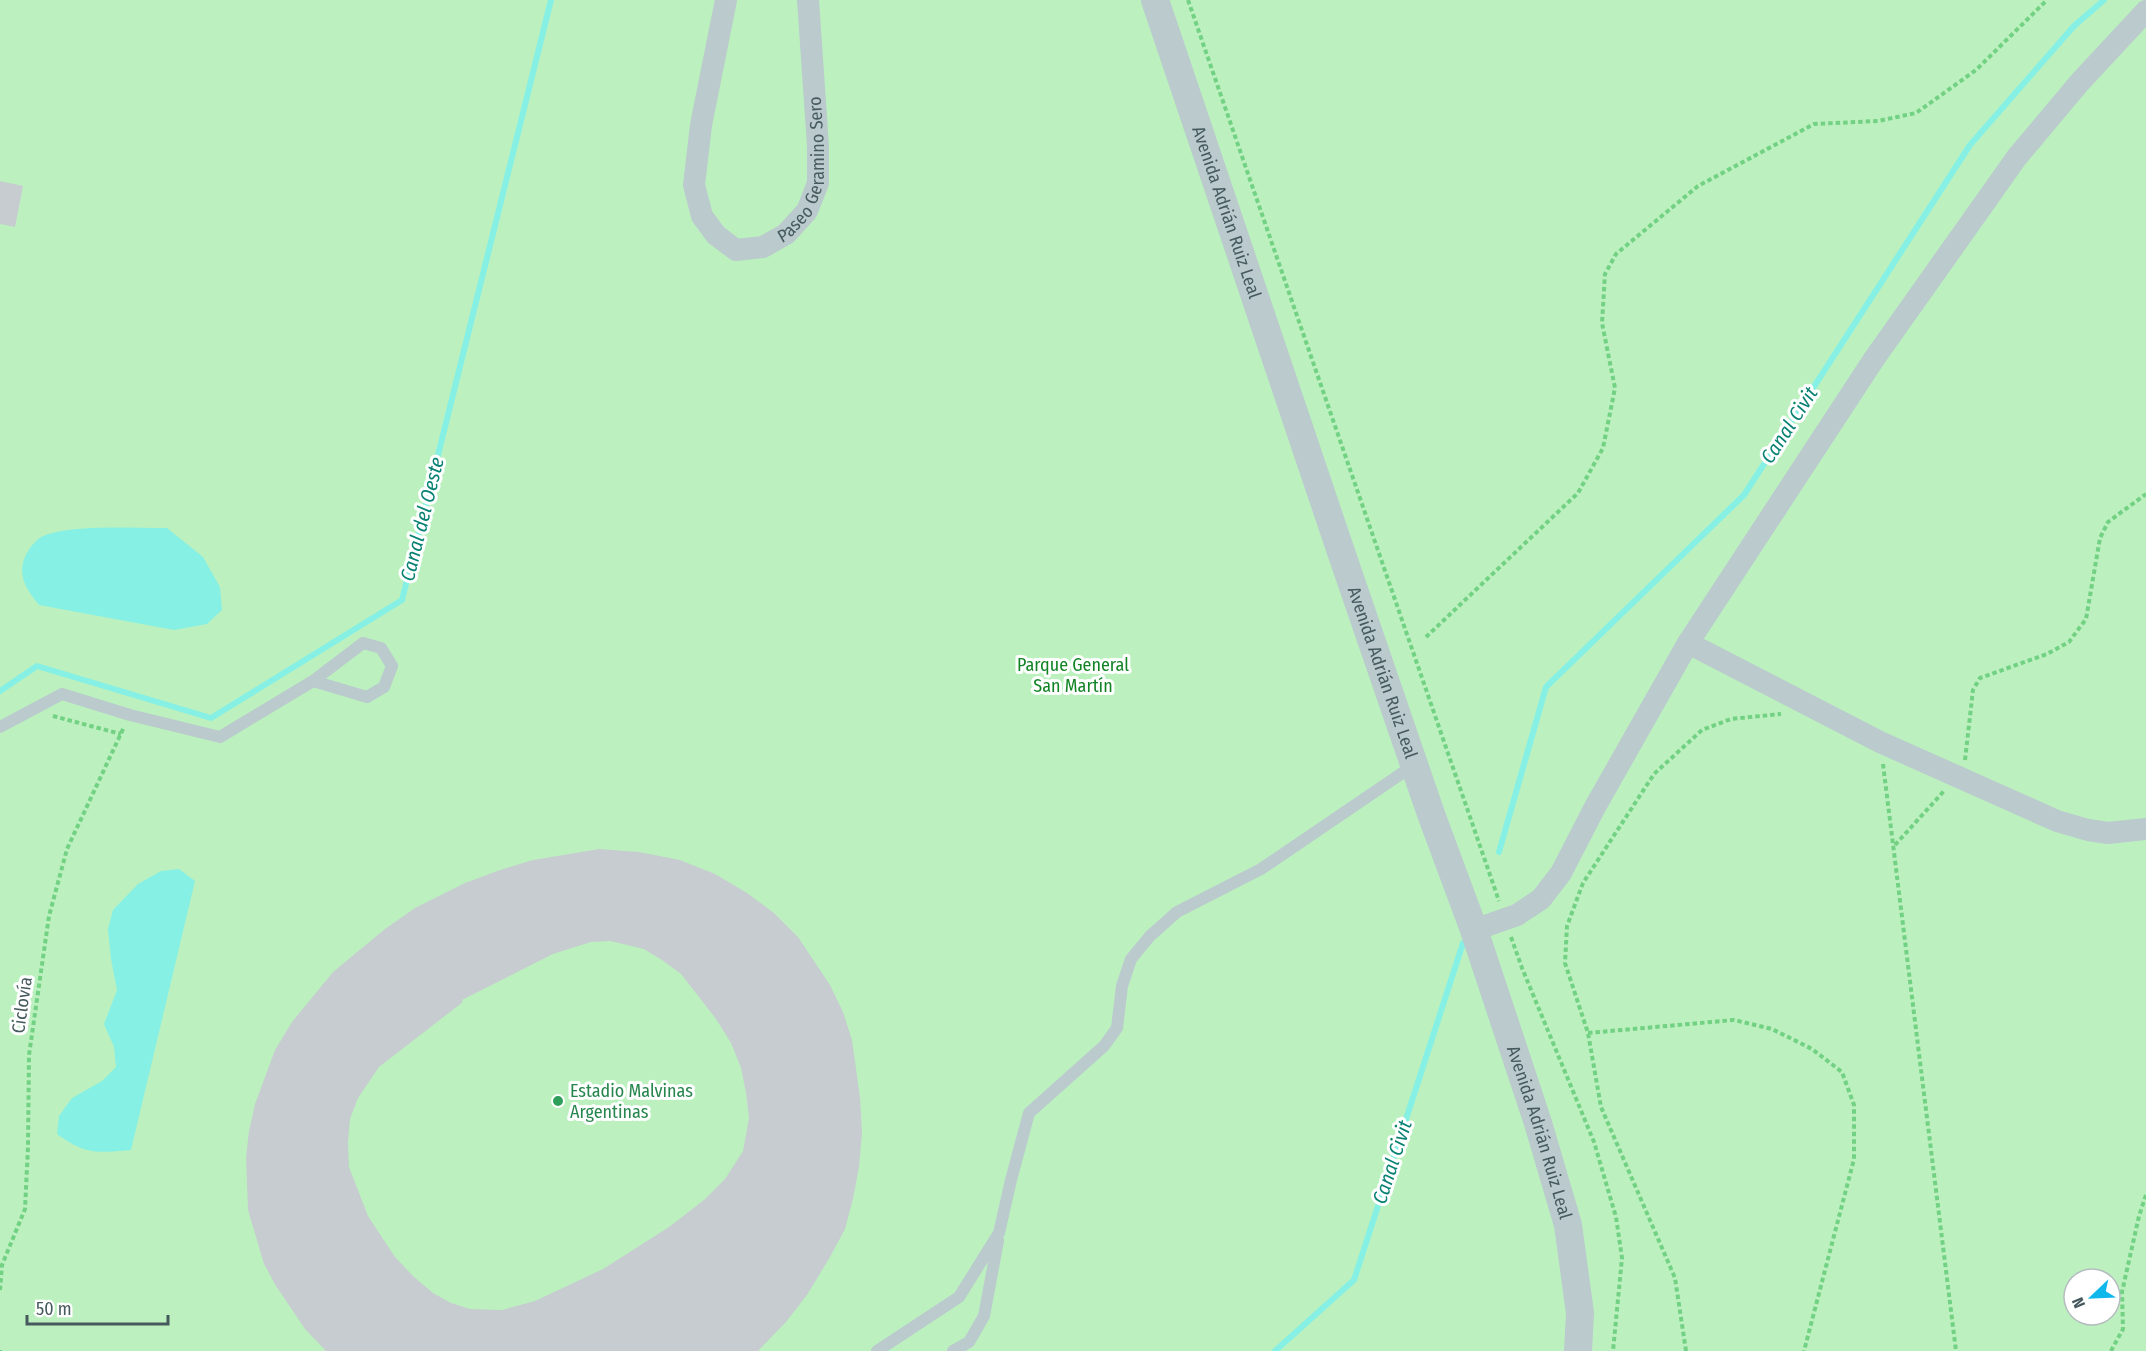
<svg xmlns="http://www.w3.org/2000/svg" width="2146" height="1351" viewBox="0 0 2146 1351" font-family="'Fira Sans Condensed',sans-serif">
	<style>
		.green { fill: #bcf1bf; fill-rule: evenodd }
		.water { fill: #87f0e4 }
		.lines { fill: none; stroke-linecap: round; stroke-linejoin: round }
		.stream { stroke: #87f0e4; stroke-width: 6 }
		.building { fill: #c6cccf; fill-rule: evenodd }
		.path { stroke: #72d183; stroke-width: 4; stroke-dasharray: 4.5 3; stroke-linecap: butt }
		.service { stroke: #bacacd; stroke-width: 12 }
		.minor { stroke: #bacacd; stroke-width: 22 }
		.tertiary { stroke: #bacacd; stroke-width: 28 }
		.leisure-dot { fill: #2e9e5b; stroke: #fff; stroke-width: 2 }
		.labels { text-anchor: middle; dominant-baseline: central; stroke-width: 6; stroke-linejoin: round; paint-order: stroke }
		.street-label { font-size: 18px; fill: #465a5e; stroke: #fff }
		.park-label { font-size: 18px; fill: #138426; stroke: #fff }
		.leisure-label { font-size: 18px; fill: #27864d; stroke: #fff; text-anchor: start }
		.water-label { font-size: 20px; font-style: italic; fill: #098274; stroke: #fff }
	</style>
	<rect width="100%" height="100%" fill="#f2eff0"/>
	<path class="green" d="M0 0H2146V1351H0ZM2074 1279H2110V1315H2074Z"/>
	<path class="water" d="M167 528 203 557 220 587 222 610 207 624 174 630 39 605C29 593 19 579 23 563 25 554 33 542 41 537 66 524 136 528 167 528Z
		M179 869 195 881 131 1150C97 1153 86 1155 57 1134L59 1116 72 1098 102 1081 116 1067 114 1047 104 1024 117 990 111 959 108 929 113 910 138 884 161 871Z"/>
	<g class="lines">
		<path class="stream" d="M0 691 37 666 211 718 402 600 551 0
			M1499 852 1546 687 1744 495 1970 145 2074 26 2104 0
			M1275 1351 1354 1280 1463 943"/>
	</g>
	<path class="building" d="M0 181 23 186 15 227 0 224Z
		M599 849 639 852 680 860 715 874 747 893 774 913 798 937 830 985 843 1012 852 1040 860 1097 862 1133 859 1167 853 1199 845 1229 830 1257 807 1295 786 1322 758 1351H326L305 1329 276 1286 264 1264 248 1210 246 1157 249 1131 255 1104 275 1050 292 1022 333 972 385 929 415 908 465 883 500 870 533 860ZM610 941 644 949 662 960 681 974 716 1019 731 1043 741 1068 746 1093 749 1118 743 1151 725 1179 704 1200 669 1227 603 1269 535 1301 502 1310 470 1309 451 1303 433 1293 414 1277 395 1257 368 1216 349 1167 348 1143 350 1119 358 1098 379 1067 463 1002 462 1000 553 954 591 942Z"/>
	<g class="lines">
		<path class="path" d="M1188 0 1499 901
			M1426 637 1578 493 1603 448 1615 388 1602 323 1605 274 1616 254 1698 186 1814 124 1878 121 1916 113 1976 70 2047 0
			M53 716 121 734
			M1965 760 1973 690 1980 678 2047 654 2069 642 2086 619 2100 538 2108 522 2146 494
			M1883 764 1956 1351
			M1895 845 1944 791
			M1511 937 1522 968 1594 1142 1616 1217 1622 1258 1613 1351
			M1588 1033 1734 1020 1772 1029 1812 1049 1842 1072 1854 1105V1159L1804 1351
			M0 1290 2 1265 25 1209 28 1147 29 1055 49 916 67 849 124 727
			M0 1350V1351
			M1686 1351 1675 1278 1601 1107 1588 1033 1565 963 1567 926 1583 883 1654 774 1702 730 1731 719 1781 714
			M2111 1351 2123 1329 2122 1292 2139 1216 2146 1195"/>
		<path class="service" d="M0 727 62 694 130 715 220 737 313 681 363 643 381 648 392 666 384 687 367 697 313 681
			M877 1351 959 1297 999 1233 1011 1180 1029 1113 1104 1046 1117 1028 1122 986 1131 959 1150 936 1177 912 1261 869 1414 765
			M953 1351 969 1342 984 1316 998 1241"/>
		<g class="minor">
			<path id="s1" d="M726 0 701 125 694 185 702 216 716 235 736 250 763 247 786 234 807 211 818 183V146L808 0"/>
			<path d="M1688 643 1880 742 2057 821 2088 830 2108 833 2146 829"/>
			<path d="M1474 930 1517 915 1541 899 1561 873 1595 807 1688 643 1874 359 2017 157 2080 82 2146 11"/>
		</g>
		<path class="tertiary" id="s2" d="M1155 0 1339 546 1431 814 1474 930 1538 1123 1568 1225 1580 1313 1578 1351"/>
	</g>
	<circle class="leisure-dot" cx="558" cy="1101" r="6"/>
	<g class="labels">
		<g class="street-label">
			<text stroke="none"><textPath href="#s1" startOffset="392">Paseo Geramino Sero</textPath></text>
			<text stroke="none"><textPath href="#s2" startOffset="224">Avenida Adrián Ruiz Leal</textPath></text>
			<text stroke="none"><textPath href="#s2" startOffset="710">Avenida Adrián Ruiz Leal</textPath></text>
			<text transform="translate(22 1005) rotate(-82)">Ciclovía</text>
			<text stroke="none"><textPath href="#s2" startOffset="1196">Avenida Adrián Ruiz Leal</textPath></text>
		</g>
		<g class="park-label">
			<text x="1073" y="665">Parque General<tspan x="1073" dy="21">San Martín</tspan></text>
		</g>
		<g class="leisure-label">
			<text x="570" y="1091">Estadio Malvinas<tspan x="570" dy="21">Argentinas</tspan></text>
		</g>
		<g class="water-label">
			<text transform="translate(1789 425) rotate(-57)">Canal Civit</text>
			<text transform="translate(422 519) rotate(-76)">Canal del Oeste</text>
			<text transform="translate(1392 1162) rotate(-72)">Canal Civit</text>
		</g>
	</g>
	<g transform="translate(2092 1297) rotate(247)"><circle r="28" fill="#ffffff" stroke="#b5bdbf" stroke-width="1.5"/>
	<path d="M0-4.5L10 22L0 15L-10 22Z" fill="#10b7eb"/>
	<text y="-9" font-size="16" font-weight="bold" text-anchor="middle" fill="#465a5e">N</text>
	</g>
	<path d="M27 1315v9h141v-9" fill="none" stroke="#465a5e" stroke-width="3"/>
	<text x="36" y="1315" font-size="18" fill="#465a5e" stroke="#ffffff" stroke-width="4.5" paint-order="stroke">50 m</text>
</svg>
